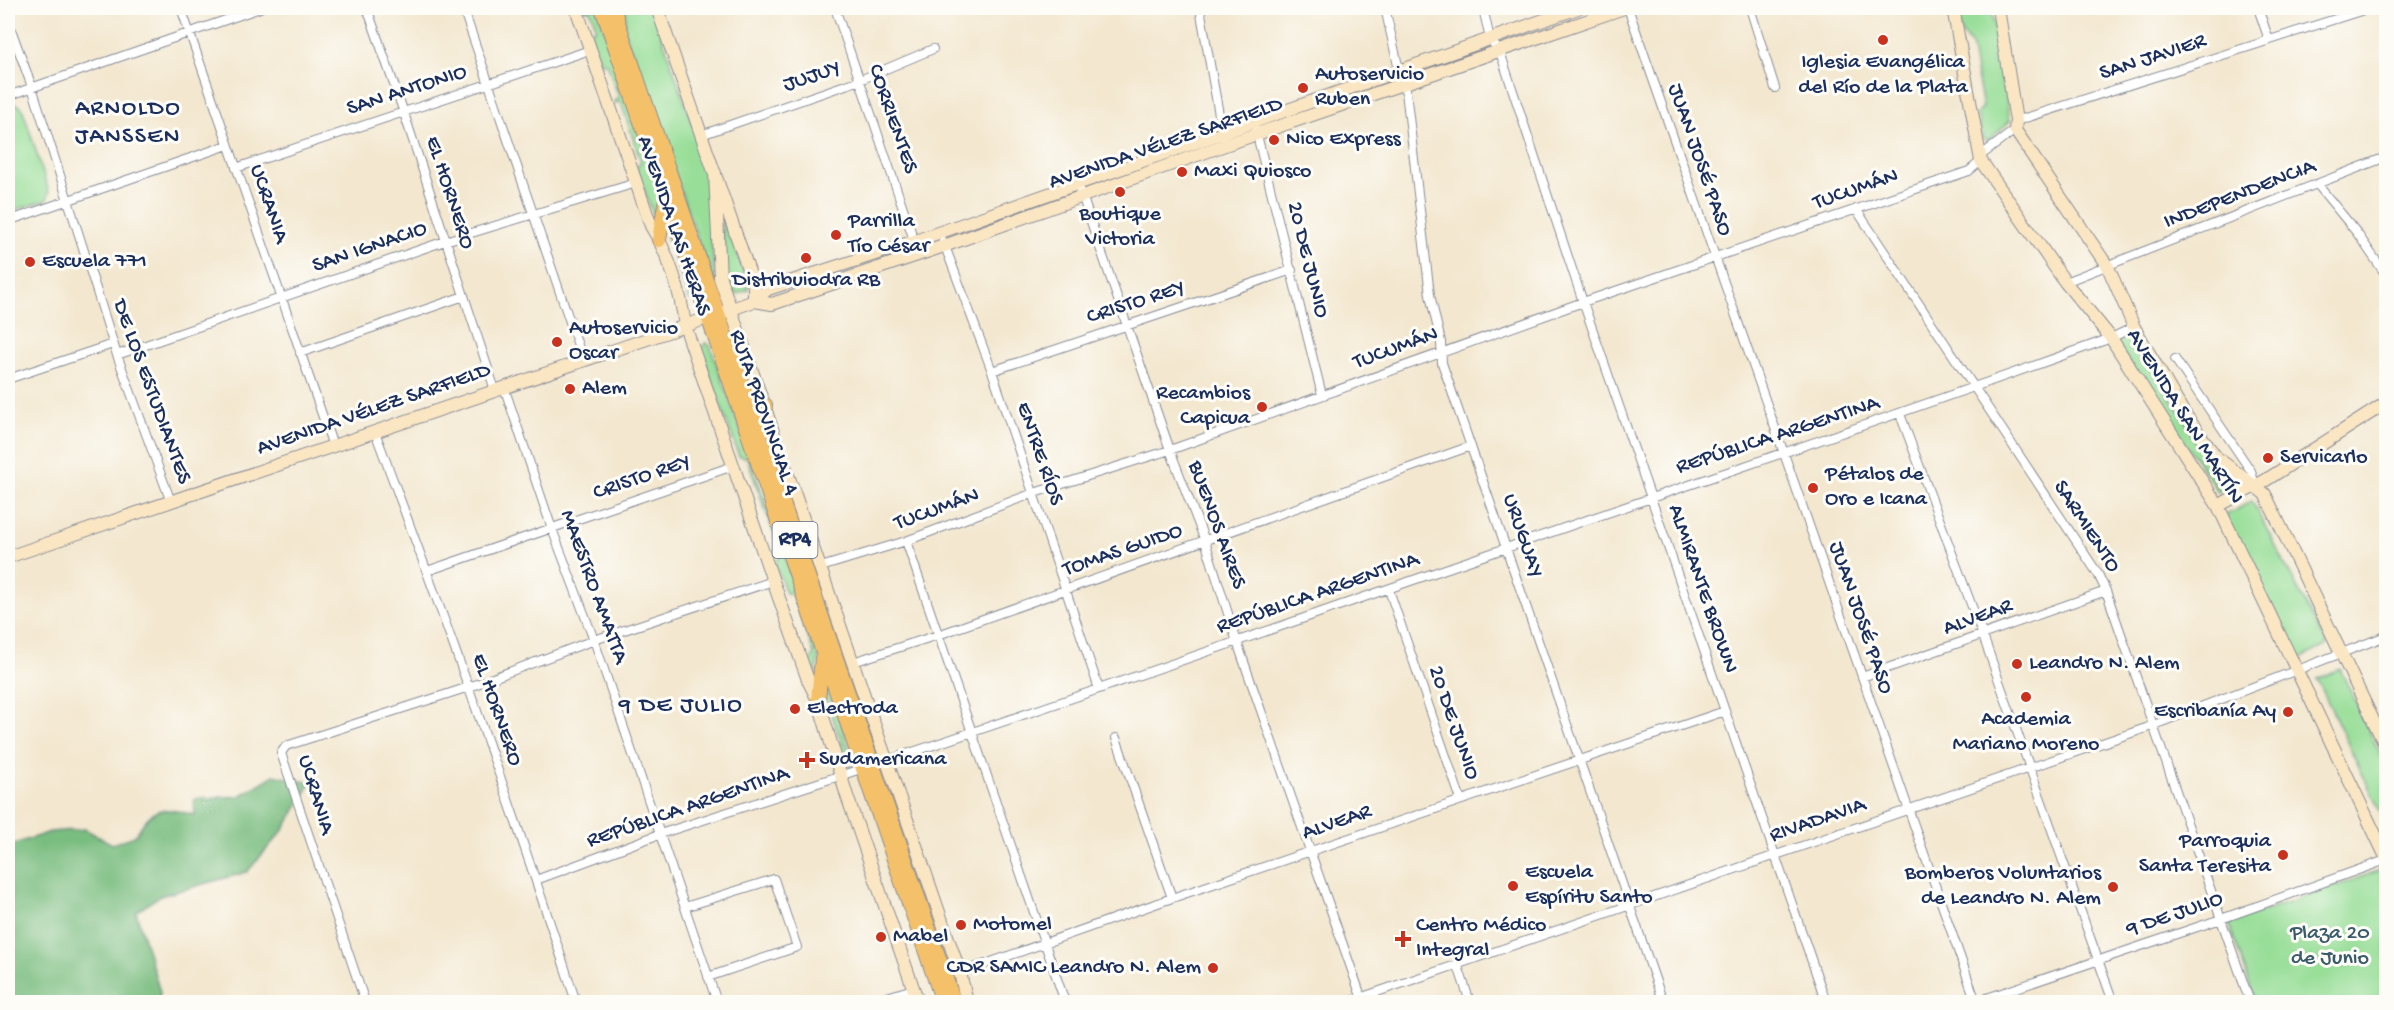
<svg xmlns="http://www.w3.org/2000/svg" width="2394" height="1010" viewBox="0 0 2394 1010" font-family="'Gochi Hand',sans-serif">
	<style>
		.green { fill: #98de98; stroke: #5a867b; stroke-width: 1.5 }
		.forest { fill: #7abd80; stroke: #4a766f; stroke-width: 1.5 }
		.lines { fill: none; stroke-linecap: round; stroke-linejoin: round }
		.street-casing { stroke: #878b96; stroke-width: 10 }
		.secondary-casing { stroke: #878b96; stroke-width: 14 }
		.primary-casing { stroke: #878b96; stroke-width: 16 }
		.street { stroke: #fff; stroke-width: 8 }
		.secondary { stroke: #fbe6c3; stroke-width: 12 }
		.primary { stroke: #f4c16a; stroke-width: 14 }
		.poi-dot { fill: #c8321e; stroke: #fdfcf7; stroke-width: 2 }
		.labels { text-anchor: middle; dominant-baseline: central; stroke-width: 6; stroke-linejoin: round; paint-order: stroke }
		.shield { fill: #fdfcf7; stroke: #5f6c8c; stroke-width: 1.5 }
		.shield-label { font-size: 21px; font-weight: bold; fill: #1b2f5e }
		.street-label { font-size: 22px; fill: #1b2f5e; stroke: #fdfcf7 }
		.poi-label { font-size: 22px; fill: #1b2f5e; stroke: #fdfcf7; text-anchor: start }
		.park-label { font-size: 22px; fill: #3a5b6c; stroke: #fdfcf7 }
		.neighbourhood-label { font-size: 24px; letter-spacing: 1.5px; fill: #1b2f5e; stroke: #fdfcf7 }
	</style>
	<rect width="100%" height="100%" fill="#fdfcf7"/>
	<filter id="ink" filterUnits="userSpaceOnUse"><feTurbulence type="fractalNoise" baseFrequency=".0167" numOctaves="2"/><feDisplacementMap in="SourceGraphic" scale="12" xChannelSelector="R" yChannelSelector="G"/><feConvolveMatrix kernelMatrix="1 2 1 2 8 2 1 2 1" color-interpolation-filters="sRGB"/></filter>
	<filter id="wash" filterUnits="userSpaceOnUse"><feTurbulence type="fractalNoise" baseFrequency=".008" numOctaves="4" result="noise"/><feDisplacementMap in="SourceGraphic" scale="24" xChannelSelector="R" yChannelSelector="G"/><feGaussianBlur stdDeviation="1.35" result="paint"/><feColorMatrix in="noise" values="0 0 0 0 0 0 0 0 0 0 0 0 0 0 0 0 0 1.4 0 .05"/><feComposite in="paint" operator="in"/></filter>
	<g filter="url(#wash)">
		<rect width="100%" height="100%" fill="#f3e7cf"/>
		<path class="green" d="M582 8H597L662 195 657 225 636 168 641 162 621 102 614 103V101L619 98 607 63H600L590 33 596 27 590 10H583Z
			M626 8H652L704 158 715 280 713 282 624 30Z
			M1957 8H1991L2010 121 1988 141 1983 139 1977 114 1983 107 1971 44 1961 33Z
			M13 103 22 107 49 192 47 200 8 212V105Z
			M722 209 748 285V290L737 294C720 285 723 228 722 209Z
			M667 218 694 298 693 300 689 299 667 237Z
			M2130 335 2229 486 2218 491 2114 341Z
			M705 343 710 345 819 654 815 676 809 664 814 654 793 594 786 593 775 563 781 555 747 458 739 456 701 350Z
			M767 428 877 747 873 748 768 447Z
			M2252 501 2327 645 2300 659 2223 517Z
			M2340 669 2386 766V823L2317 679Z
			M826 680 853 759 851 760 847 759 825 695Z
			M2386 868V1002H2256L2229 924Z"/>
		<path class="forest" d="M274 775 311 783 284 829 247 872 160 896 136 912 160 992 159 1002H8V846L50 832 85 829 112 844 135 836C154 804 161 807 195 815L194 799 240 796Z"/>
	</g>
	<g filter="url(#ink)">
		<g class="lines">
			<defs>
				<path id="street" d="M181 8 333 446
					M367 8 403 110 495 390
					M463 8 583 360
					M835 8 916 246
					M1200 8 1223 137
					M1385 8 1399 70 1405 83 1430 295 1441 342 1442 363 1663 1002
					M1483 8 1490 39 1499 51 1502 58 1583 302 1826 1002
					M1628 8 1976 1002
					M1750 8 1775 88
					M2258 8 2269 40
					M8 21 32 87 117 355 171 502
					M8 96 260 8
					M2016 121 2370 8
					M1256 131 1322 395
					M701 135 860 80 933 49
					M1980 156 2015 130
					M236 168 590 50
					M1078 184 1170 450 1205 541 1237 642 1363 1002
					M2317 184 2357 233 2386 275
					M1856 209 2098 574 2106 591 2250 1002
					M8 221 228 145
					M943 241 992 371 1099 689
					M2065 282 2386 157
					M300 353 464 296
					M117 355 445 241 636 183
					M2175 359 2251 471 2255 485
					M992 371 1292 270
					M8 379 113 344
					M504 387 552 529 594 640 717 1002
					M1900 414 1983 636 2113 1002
					M375 432C446 621 514 811 576 1002
					M906 541 1065 1002
					M821 567 906 541 1034 493 1170 450 1583 302 1969 171 1981 161
					M427 571 733 466
					M1389 590 1461 800
					M853 662 938 635 1471 446
					M1862 677 2106 591
					M1116 738 1172 898
					M882 762C1093 693 1302 618 1512 546 1712 476 1912 411 2111 338L2134 327
					M536 880 660 834 867 767
					M685 907 774 879 797 947 708 977
					M1458 966 1470 1002
					M960 973 1172 898 1725 711
					M365 1002 281 753 286 746 469 687 594 640 773 581
					M871 1002 913 989
					M1348 1002 2146 728 2386 636
					M1975 1002 2221 919 2386 860"/>
				<path id="secondary" d="M576 8 651 226C669 255 681 292 685 326L773 581 808 680 818 700 847 796 918 1002
					M657 8 754 286V301
					M1953 8 1981 161 2065 282 2111 338 2218 506 2386 857
					M1998 8 2016 121 2015 130 2108 267 2134 327 2182 410 2216 457 2265 494 2386 747
					M715 173 720 278 960 973 967 1002
					M754 301 772 304 944 246 1225 145 1624 8
					M2218 506 2266 480 2386 403
					M8 557 685 326 754 301 768 289 915 241 1578 8"/>
				<path id="primary" d="M602 8 943 1002
					M613 8 954 1002
					M659 240 666 199
					M761 435 765 405
					M818 700 822 658"/>
			</defs>
			<use href="#street" class="street-casing"/>
			<use href="#secondary" class="secondary-casing"/>
			<use href="#primary" class="primary-casing"/>
			<use href="#street" class="street"/>
			<use href="#secondary" class="secondary"/>
			<use href="#primary" class="primary"/>
		</g>
	</g>
	<g class="poi-dot">
		<circle cx="1883" cy="40" r="6"/>
		<circle cx="1303" cy="88" r="6"/>
		<circle cx="1274" cy="140" r="6"/>
		<circle cx="1182" cy="172" r="6"/>
		<circle cx="1120" cy="192" r="6"/>
		<circle cx="836" cy="235" r="6"/>
		<circle cx="806" cy="258" r="6"/>
		<circle cx="30" cy="262" r="6"/>
		<circle cx="557" cy="342" r="6"/>
		<circle cx="570" cy="389" r="6"/>
		<circle cx="1262" cy="407" r="6"/>
		<circle cx="2268" cy="458" r="6"/>
		<circle cx="1813" cy="488" r="6"/>
		<circle cx="2017" cy="664" r="6"/>
		<circle cx="2026" cy="697" r="6"/>
		<circle cx="795" cy="709" r="6"/>
		<circle cx="2288" cy="712" r="6"/>
		<path d="M804 751h6v6h6v6h-6v6h-6v-6h-6v-6h6z"/>
		<circle cx="2283" cy="855" r="6"/>
		<circle cx="1513" cy="886" r="6"/>
		<circle cx="2113" cy="887" r="6"/>
		<circle cx="961" cy="925" r="6"/>
		<circle cx="881" cy="937" r="6"/>
		<path d="M1400 930h6v6h6v6h-6v6h-6v-6h-6v-6h6z"/>
		<circle cx="1213" cy="968" r="6"/>
	</g>
	<g class="labels">
		<rect class="shield" x="772.5" y="522" width="45" height="36" rx="4.5"/>
		<g class="shield-label">
			<text x="795" y="540">RP4</text>
		</g>
		<g class="street-label">
			<text transform="translate(2153 58) rotate(-18)">SAN JAVIER</text>
			<text transform="translate(812 77) rotate(-19)">JUJUY</text>
			<text transform="translate(407 91) rotate(-18)">SAN ANTONIO</text>
			<text transform="translate(892 119) rotate(71)">CORRIENTES</text>
			<text transform="translate(1166 144) rotate(-19)">AVENIDA VÉLEZ SARFIELD</text>
			<text transform="translate(1699 160) rotate(71)">JUAN JOSÉ PASO</text>
			<text transform="translate(1856 190) rotate(-19)">TUCUMÁN</text>
			<text transform="translate(449 193) rotate(72)">EL HORNERO</text>
			<text transform="translate(2240 195) rotate(-21)">INDEPENDENCIA</text>
			<text transform="translate(268 204) rotate(71)">UCRANIA</text>
			<text transform="translate(673 226) rotate(71)">AVENIDA LAS HERAS</text>
			<text transform="translate(370 248) rotate(-19)">SAN IGNACIO</text>
			<text transform="translate(1307 260) rotate(76)">20 DE JUNIO</text>
			<text transform="translate(1136 303) rotate(-18)">CRISTO REY</text>
			<text transform="translate(1396 349) rotate(-20)">TUCUMÁN</text>
			<text transform="translate(151 392) rotate(70)">DE LOS ESTUDIANTES</text>
			<text transform="translate(374 410) rotate(-19)">AVENIDA VÉLEZ SARFIELD</text>
			<text transform="translate(763 413) rotate(71)">RUTA PROVINCIAL 4</text>
			<text transform="translate(2184 417) rotate(58)">AVENIDA SAN MARTÍN</text>
			<text transform="translate(1778 436) rotate(-18)">REPÚBLICA ARGENTINA</text>
			<text transform="translate(1039 454) rotate(71)">ENTRE RÍOS</text>
			<text transform="translate(642 478) rotate(-19)">CRISTO REY</text>
			<text transform="translate(937 510) rotate(-20)">TUCUMÁN</text>
			<text transform="translate(1216 525) rotate(70)">BUENOS AIRES</text>
			<text transform="translate(2086 527) rotate(57)">SARMIENTO</text>
			<text transform="translate(1522 536) rotate(71)">URUGUAY</text>
			<text transform="translate(1123 551) rotate(-19)">TOMAS GUIDO</text>
			<text transform="translate(593 587) rotate(70)">MAESTRO AMATTA</text>
			<text transform="translate(1702 589) rotate(71)">ALMIRANTE BROWN</text>
			<text transform="translate(1318 594) rotate(-19)">REPÚBLICA ARGENTINA</text>
			<text transform="translate(1860 618) rotate(71)">JUAN JOSÉ PASO</text>
			<text transform="translate(1978 618) rotate(-20)">ALVEAR</text>
			<text transform="translate(496 710) rotate(71)">EL HORNERO</text>
			<text transform="translate(1453 723) rotate(71)">20 DE JUNIO</text>
			<text transform="translate(315 795) rotate(73)">UCRANIA</text>
			<text transform="translate(688 808) rotate(-19)">REPÚBLICA ARGENTINA</text>
			<text transform="translate(1818 821) rotate(-19)">RIVADAVIA</text>
			<text transform="translate(1337 823) rotate(-19)">ALVEAR</text>
			<text transform="translate(2175 915) rotate(-19)">9 DE JULIO</text>
		</g>
		<g class="poi-label">
			<text x="1883" y="63" text-anchor="middle">Iglesia Evangélica<tspan x="1883" dy="25">del Río de la Plata</tspan></text>
			<text x="1315" y="75">Autoservicio<tspan x="1315" dy="25">Ruben</tspan></text>
			<text x="1286" y="140">Nico Express</text>
			<text x="1194" y="172">Maxi Quiosco</text>
			<text x="1120" y="215" text-anchor="middle">Boutique<tspan x="1120" dy="25">Victoria</tspan></text>
			<text x="848" y="222">Parrilla<tspan x="848" dy="25">Tío César</tspan></text>
			<text x="42" y="262">Escuela 771</text>
			<text x="806" y="281" text-anchor="middle">Distribuiodra RB</text>
			<text x="569" y="329">Autoservicio<tspan x="569" dy="25">Oscar</tspan></text>
			<text x="582" y="389">Alem</text>
			<text x="1250" y="394" text-anchor="end">Recambios<tspan x="1250" dy="25">Capicua</tspan></text>
			<text x="2280" y="458">Servicarlo</text>
			<text x="1825" y="475">Pétalos de<tspan x="1825" dy="25">Oro e Icana</tspan></text>
			<text x="2029" y="664">Leandro N. Alem</text>
			<text x="807" y="709">Electroda</text>
			<text x="2276" y="712" text-anchor="end">Escribanía Ay</text>
			<text x="2026" y="720" text-anchor="middle">Academia<tspan x="2026" dy="25">Mariano Moreno</tspan></text>
			<text x="819" y="760">Sudamericana</text>
			<text x="2271" y="842" text-anchor="end">Parroquia<tspan x="2271" dy="25">Santa Teresita</tspan></text>
			<text x="1525" y="873">Escuela<tspan x="1525" dy="25">Espíritu Santo</tspan></text>
			<text x="2101" y="874" text-anchor="end">Bomberos Voluntarios<tspan x="2101" dy="25">de Leandro N. Alem</tspan></text>
			<text x="973" y="925">Motomel</text>
			<text x="1416" y="926">Centro Médico<tspan x="1416" dy="25">Integral</tspan></text>
			<text x="893" y="937">Mabel</text>
			<text x="1201" y="968" text-anchor="end">CDR SAMIC Leandro N. Alem</text>
		</g>
		<g class="park-label">
			<text x="2330" y="934">Plaza 20<tspan x="2330" dy="25">de Junio</tspan></text>
		</g>
		<g class="neighbourhood-label">
			<text x="128" y="109">ARNOLDO<tspan x="128" dy="28">JANSSEN</tspan></text>
			<text x="681" y="706">9 DE JULIO</text>
		</g>
	</g>
	<rect width="2394" height="1010" fill="none" stroke="#fdfcf7" stroke-width="30"/>
</svg>
